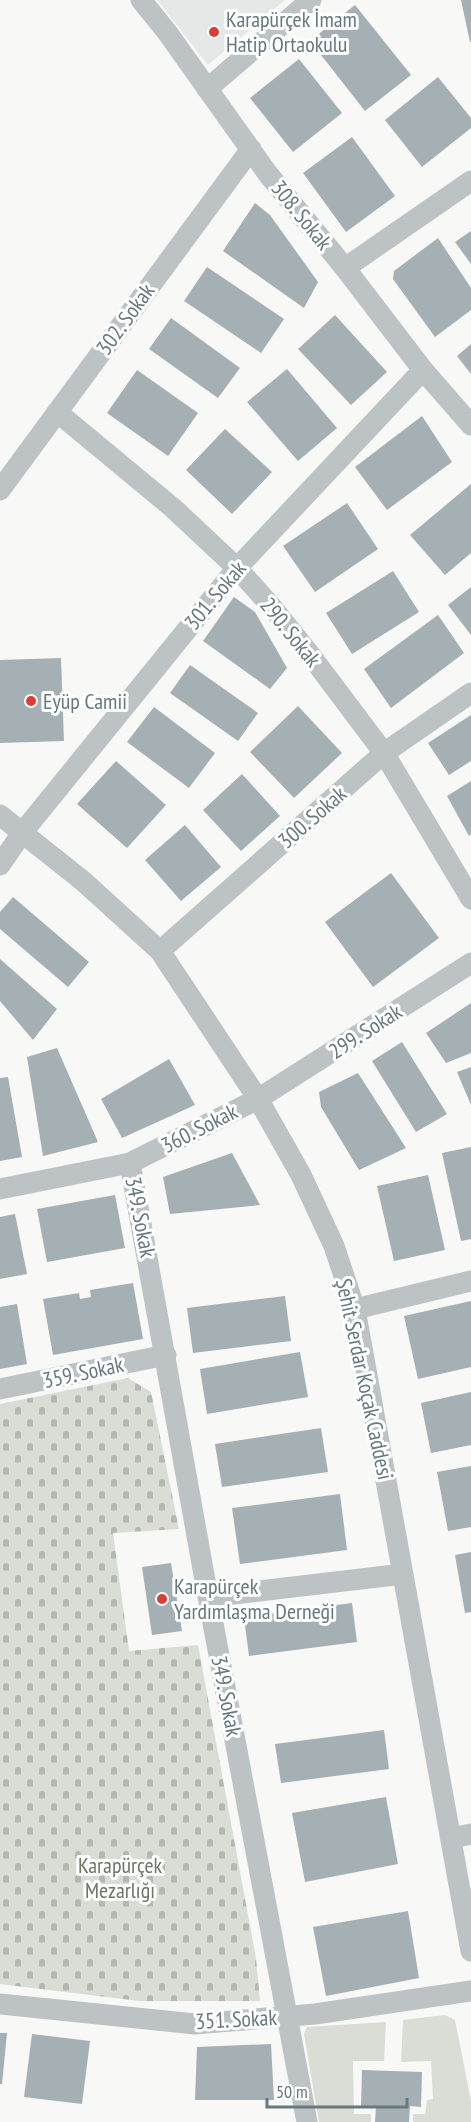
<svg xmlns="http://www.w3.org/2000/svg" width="471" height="2122" viewBox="0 0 471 2122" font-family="'PT Sans Narrow',sans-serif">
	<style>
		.built { fill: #e6e8e7 }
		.grass { fill: #d9ddd6 }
		.cemetery { fill: url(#cemetery-stones) }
		.building { fill: #a4b0b3 }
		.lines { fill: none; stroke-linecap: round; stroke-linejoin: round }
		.minor { stroke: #bdc3c5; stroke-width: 21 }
		.poi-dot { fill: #d93f36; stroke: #fff; stroke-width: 2 }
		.labels { text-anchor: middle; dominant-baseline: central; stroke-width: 6; stroke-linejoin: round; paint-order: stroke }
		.poi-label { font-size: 22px; fill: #65797f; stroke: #fff; text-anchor: start }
		.street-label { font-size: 22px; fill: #65797f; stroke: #fff }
		.park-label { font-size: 22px; fill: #6b7864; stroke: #fff }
	</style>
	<defs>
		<pattern id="cemetery-stones" width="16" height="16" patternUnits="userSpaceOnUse" patternTransform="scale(1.5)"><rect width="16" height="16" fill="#d9ddd6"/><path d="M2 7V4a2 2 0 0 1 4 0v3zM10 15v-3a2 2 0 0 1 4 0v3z" fill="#b4b8b3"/></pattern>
	</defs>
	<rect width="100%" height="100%" fill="#f8f8f6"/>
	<path class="built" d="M157 0H285L208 65Z"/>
	<path class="grass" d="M445 2015 455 2020 471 2101V2122H413V2114H425L427 2100 433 2099 431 2061 401 2062 403 2020Z
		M386 2022 384 2061H353L354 2114H371V2122H319L304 2034 307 2027Z"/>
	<path class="cemetery" d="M128 1378 151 1392 179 1529 113 1533 129 1651 198 1645 256 1958 260 2001H139L0 1984V1404Z"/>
	<path class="building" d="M461 0H471V42H470Z
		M355 5 411 75 365 111 310 41Z
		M299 59 342 113 293 152 250 98Z
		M438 77 471 118V128L422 167 385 120Z
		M352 137 395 196 346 232 303 173Z
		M255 203 270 215 318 282 304 308 223 251Z
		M471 231V264L455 242Z
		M438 238 471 288V310L435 337 393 279 394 271Z
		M207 267 284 319 261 353 184 301Z
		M335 315 387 372 351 405 298 349Z
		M171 318 240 368 218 398 149 349Z
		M471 344V374L457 356Z
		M287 369 337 428 298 461 247 402Z
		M137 370 198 413 168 456 107 413Z
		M422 416 452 462 387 510 355 467Z
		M225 429 272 472 232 514 186 470Z
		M471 484V553L445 575 410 535Z
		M347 503 378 549 315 592 283 546Z
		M393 571 419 612 352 654 326 613Z
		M471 587V635L448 605Z
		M234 597 255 612 287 668 270 689 203 641Z
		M438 615 464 653 391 708 364 669Z
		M61 658 64 741 0 743V660Z
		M190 665 258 713 238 741 170 693Z
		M298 706 342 753 294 798 250 752Z
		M154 707 215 753 189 788 127 742Z
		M471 715V761L449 775 428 743Z
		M116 761 166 805 127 848 77 804Z
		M242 774 280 816 241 851 203 810Z
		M471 781V834L469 836 447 796Z
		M185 825 221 867 181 901 145 860Z
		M391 873 439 938 373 987 325 922Z
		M13 897 89 962 68 987 0 929V912Z
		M0 959 57 1009 33 1040 0 1001Z
		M471 1003V1053L446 1063 426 1033Z
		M402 1042 447 1114 416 1132 372 1061Z
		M57 1048 98 1142 43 1156 27 1057Z
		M169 1059 195 1105 122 1138 101 1099Z
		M471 1067V1105L457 1072Z
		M358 1073 406 1148 359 1170 321 1107 319 1092Z
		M8 1077 22 1157 0 1161V1078Z
		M471 1147V1239L461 1241 442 1153Z
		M232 1153 260 1205 170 1214 163 1177Z
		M428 1175 445 1250 394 1261 377 1186Z
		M115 1195 125 1248 47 1262 37 1209Z
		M15 1214 27 1274 0 1279V1217Z
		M133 1283 143 1339 53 1355 43 1299 79 1293 80 1299 91 1297 90 1290Z
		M285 1296 291 1341 193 1353 187 1308Z
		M471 1301V1367L418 1379 404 1316Z
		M17 1304 27 1364 0 1369V1307Z
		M300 1352 308 1397 207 1414 200 1369Z
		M471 1392V1445L431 1453 421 1403Z
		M321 1428 328 1472 222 1487 215 1444Z
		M471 1466V1527L448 1531 437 1472Z
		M340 1494 347 1550 240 1564 232 1508Z
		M471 1552V1612L465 1613 455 1555Z
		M171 1563 182 1631 152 1635 142 1567Z
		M352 1603 357 1642 249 1656 244 1617Z
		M384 1730 389 1769 281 1783 275 1744Z
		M386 1797 398 1864 305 1882 292 1813Z
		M408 1911 419 1978 326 1996 313 1927Z
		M0 2033H7L2 2084H0Z
		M32 2034 90 2041 82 2104 24 2097Z
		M271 2044 274 2100H195L197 2047Z
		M362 2070 422 2072 421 2107 410 2106 409 2122H375L376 2107 361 2106Z"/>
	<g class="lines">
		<path class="minor" d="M141 0 167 32 268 174 345 268 423 370 471 425
			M207 89 311 0
			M345 268 471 181
			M57 412 173 508 237 568 271 606 308 652 384 753 471 899
			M0 490 251 149
			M0 815 83 881 160 951 258 1099 301 1175 334 1246 355 1309 471 1951
			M0 865 22 833 237 568 423 370
			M160 951 384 753 471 693
			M130 1163 208 1597 307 2122
			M0 1189 130 1163 258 1099 471 963
			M355 1309 471 1281
			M0 1389 166 1355
			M208 1597 403 1574
			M451 1838 471 1834
			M0 2004 195 2024 315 2014 471 1991"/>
	</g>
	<g class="poi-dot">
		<circle cx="214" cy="32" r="6"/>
		<circle cx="31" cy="701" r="6"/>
		<circle cx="162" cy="1599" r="6"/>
	</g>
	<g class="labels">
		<g class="poi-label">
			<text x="226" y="19">Karapürçek İmam<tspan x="226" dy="25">Hatip Ortaokulu</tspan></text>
			<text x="43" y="701">Eyüp Camii</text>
			<text x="174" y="1586">Karapürçek<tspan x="174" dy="25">Yardımlaşma Derneği</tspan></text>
		</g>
		<g class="street-label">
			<text transform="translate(302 215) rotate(51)">308. Sokak</text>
			<text transform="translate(125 319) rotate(-54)">302. Sokak</text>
			<text transform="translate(215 595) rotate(-50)">301. Sokak</text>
			<text transform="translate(291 632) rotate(51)">290. Sokak</text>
			<text transform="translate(312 817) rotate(-41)">300. Sokak</text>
			<text transform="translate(365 1031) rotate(-33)">299. Sokak</text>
			<text transform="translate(199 1128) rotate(-27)">360. Sokak</text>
			<text transform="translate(141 1217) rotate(79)">349. Sokak</text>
			<text transform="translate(83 1372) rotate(-12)">359. Sokak</text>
			<text transform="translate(365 1379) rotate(78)">Şehit Serdar Koçak Caddesi</text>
			<text transform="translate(227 1696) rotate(79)">349. Sokak</text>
			<text transform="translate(236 2019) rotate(-3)">351. Sokak</text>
		</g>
		<g class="park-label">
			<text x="120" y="1865">Karapürçek<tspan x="120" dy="25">Mezarlığı</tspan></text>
		</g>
	</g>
	<path d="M267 2098v9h140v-9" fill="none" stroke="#65797f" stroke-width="3"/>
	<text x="276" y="2098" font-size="18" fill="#65797f" stroke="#ffffff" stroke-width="4.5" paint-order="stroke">50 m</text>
</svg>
